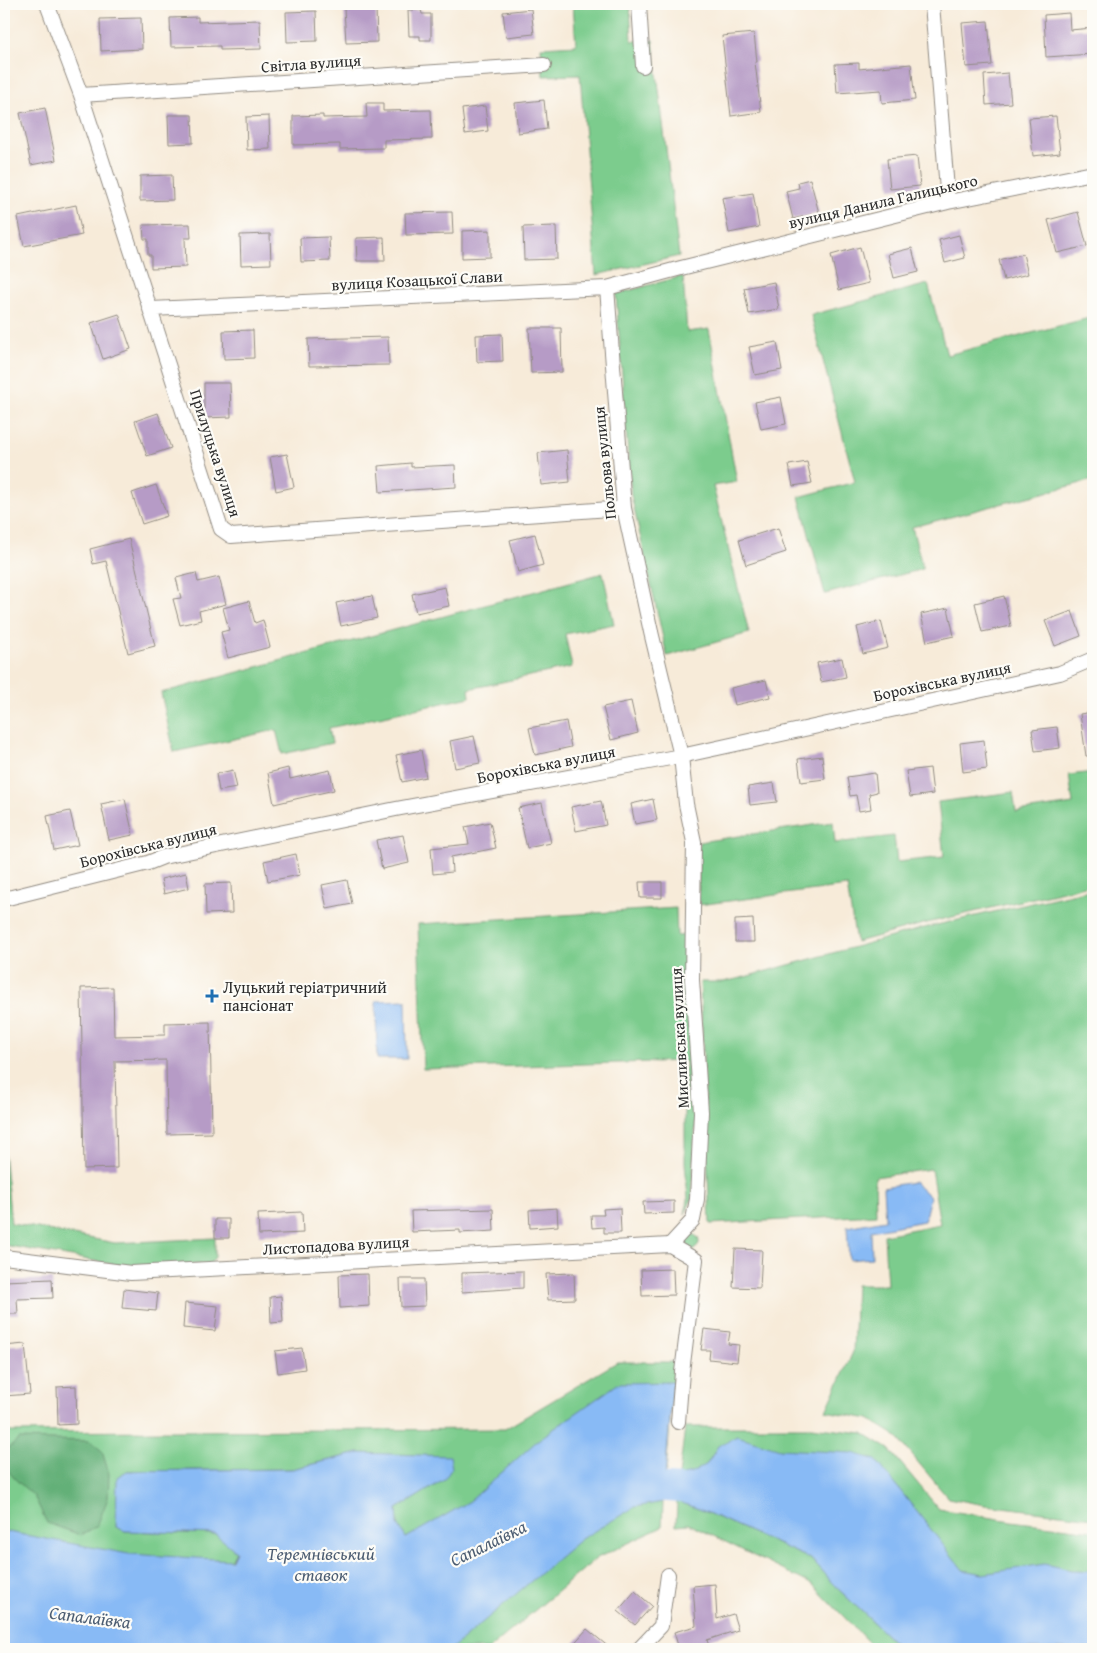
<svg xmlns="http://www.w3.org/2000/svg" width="1097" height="1653" viewBox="0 0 1097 1653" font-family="'Gentium Book Plus',serif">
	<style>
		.green { fill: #7bcc8d; stroke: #537c5c }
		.forest { fill: #64b078; stroke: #486e52 }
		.water { fill: #88baf5; stroke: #5a7290 }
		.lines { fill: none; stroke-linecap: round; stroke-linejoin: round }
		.river { stroke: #88baf5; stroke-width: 28 }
		.building { fill: #b69bc6 }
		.street-casing { stroke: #918b82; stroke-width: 16 }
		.street { stroke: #fff; stroke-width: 14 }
		.poi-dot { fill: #1f6fb2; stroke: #fdfcf7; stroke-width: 2 }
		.labels { text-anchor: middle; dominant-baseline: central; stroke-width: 4.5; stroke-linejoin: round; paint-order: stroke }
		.street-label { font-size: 16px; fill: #2b2b2b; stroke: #fdfcf7 }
		.poi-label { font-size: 16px; fill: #2b2b2b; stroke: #fdfcf7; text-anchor: start }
		.water-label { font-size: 18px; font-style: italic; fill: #4c5d72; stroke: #fdfcf7 }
	</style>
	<rect width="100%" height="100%" fill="#fdfcf7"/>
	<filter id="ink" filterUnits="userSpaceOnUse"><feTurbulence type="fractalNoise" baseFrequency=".02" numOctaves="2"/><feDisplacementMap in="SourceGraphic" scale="10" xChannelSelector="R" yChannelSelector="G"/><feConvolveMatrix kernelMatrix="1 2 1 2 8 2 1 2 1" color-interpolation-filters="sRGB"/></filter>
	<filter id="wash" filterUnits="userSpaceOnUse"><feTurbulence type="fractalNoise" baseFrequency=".0096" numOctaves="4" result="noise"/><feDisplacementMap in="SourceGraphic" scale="20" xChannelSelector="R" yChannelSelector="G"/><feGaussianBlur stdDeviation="1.12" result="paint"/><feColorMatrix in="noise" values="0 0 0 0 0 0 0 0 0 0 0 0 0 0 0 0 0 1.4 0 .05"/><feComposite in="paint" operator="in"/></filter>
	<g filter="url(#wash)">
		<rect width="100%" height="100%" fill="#f7ebd9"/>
		<path class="green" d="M573 4H630L632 41 653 40 679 256 596 275 580 75 543 76 541 47 576 45Z
			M683 276 687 332 709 329 737 482 713 486 749 633 667 656 631 495 616 294Z
			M928 284 947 355 1093 317V480L912 527 923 569 825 594 799 497 855 482 811 315Z
			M603 573 614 624 565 634 572 667 469 689 470 697 329 728 332 743 282 754 276 730 174 752 161 693Z
			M1093 772V884L927 923 856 942 847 886 698 905 699 842 833 822 835 843 894 836 897 862 944 857 938 802 1013 792 1016 812 1073 804 1069 775Z
			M1093 889V1518L985 1505 948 1498 896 1436 869 1419 826 1411 853 1352 856 1285H887L884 1235 940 1224 931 1169 875 1177 876 1215 710 1224 700 982H723L741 978 928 927Z
			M676 908 677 936 687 935 696 1112 692 1199 685 1214 688 1199 685 1163V1061L423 1069 418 924Z
			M4 1151 11 1223 115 1243 215 1238V1257L210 1264 123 1266 4 1245Z
			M683 1242a8 8 0 1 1 16 0a8 8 0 1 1-16 0Z
			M617 1362H675L666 1473 472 1520 406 1538 398 1525 397 1509 443 1480 359 1453 292 1469 127 1471 116 1527 125 1531 216 1534 236 1551 231 1560 214 1579 8 1533 4 1534V1432L505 1429Z
			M685 1427H811L863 1433 889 1449 939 1509 1011 1521 1093 1531V1649L679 1476Z
			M677 1501 699 1509 811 1559 832 1583 901 1649H875L813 1585 689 1524 676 1525Z
			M663 1502 662 1527 597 1558 489 1649H422L564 1529 635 1506Z"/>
		<path class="forest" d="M19 1439 90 1441 102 1451 109 1474 108 1498 97 1526 81 1535 47 1523 34 1496 16 1480 4 1466V1453Z"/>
		<path class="water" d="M406 1000 407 1059H377L376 1001Z
			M914 1182 930 1197 924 1221 871 1231 872 1258 849 1260 847 1227 885 1220 883 1187Z
			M673 1382 663 1502 635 1507 581 1539 451 1649H4V1534L8 1532 129 1554 232 1560 236 1551 215 1534 125 1531 116 1527 117 1477 127 1471 292 1469 359 1453 450 1456 452 1468 444 1480 397 1509 398 1525 406 1538 470 1501 538 1440 619 1383Z
			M737 1436 780 1449 853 1453 876 1460 963 1570 983 1574 1044 1564 1076 1571 1093 1572V1649H901L832 1583 811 1559 699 1509 677 1501 679 1476 692 1473 707 1464 718 1446Z"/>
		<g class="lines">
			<path class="river" d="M627 1485 695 1490 714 1498"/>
		</g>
		<g id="blocks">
			<path class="building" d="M376 7 377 42 346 43 344 8Z
				M531 9 534 34 506 37 503 12Z
				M408 10H421L422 14H431V40H420V36H409Z
				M316 11 317 41 287 42 286 12Z
				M1069 13 1070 30 1093 28V54L1046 57 1044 15Z
				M198 17V22L260 20 261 49 220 50V46L171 47 170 18Z
				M141 18 142 49 101 51 100 19Z
				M988 21 992 65 966 67 962 23Z
				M754 33 757 62H755L761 112 731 116 722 36Z
				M859 63V69L911 64 915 100 882 103 881 90 837 93 835 64Z
				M1008 73 1011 103 986 105 984 75Z
				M544 100 547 129 518 133 515 103Z
				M366 103H383V111L431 110 432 139 384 140V148L340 149V144L293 145V116L323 115V118L367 117Z
				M485 106 488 131 465 134 462 109Z
				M45 108 56 160 31 165 20 113Z
				M168 115H192L193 143 169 144Z
				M269 116 270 149 247 150 246 117Z
				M1056 116 1060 153 1033 156 1029 118Z
				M917 156 920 186 890 189 887 159Z
				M172 175 173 200 140 201V176Z
				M810 179 819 213 793 219 786 191 799 188 798 182Z
				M753 193 759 227 729 233 722 198Z
				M76 205 82 235 24 246 18 217Z
				M452 212 453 234 406 235 405 213Z
				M1078 212 1087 246 1057 253 1048 220Z
				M190 224 191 238H185L186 267 151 268V255H148V239H144L143 225Z
				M556 226 557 259 524 260 523 227Z
				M490 230V257L462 258V231Z
				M270 234 271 264 241 265 240 235Z
				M959 235 965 258 945 263 939 240Z
				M329 237 330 261 301 262 300 238Z
				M384 237 385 261H357L356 238Z
				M860 247 869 283 839 290 831 255Z
				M912 248 918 272 894 278 888 254Z
				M1023 254 1028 274 1004 280 999 260Z
				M774 282 779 309 749 314 744 288Z
				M119 314 131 349 103 359 91 323Z
				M529 328H561L562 372 531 373Z
				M253 330 254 358 224 359 223 331Z
				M502 334 503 361 477 362 476 335Z
				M388 337 389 365 309 366 308 339Z
				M777 342 782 370 755 375 749 347Z
				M204 383H230L231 417 204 418Z
				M781 397 786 424 761 429 755 402Z
				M158 413 171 448 147 456 135 421Z
				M567 450 570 482 541 485 538 453Z
				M287 454 294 487 276 491 270 457Z
				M807 462 812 483 793 486 789 465Z
				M411 463V467L455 465 456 487 380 492 378 466Z
				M156 485 167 516 142 524 132 493Z
				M778 528 786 552 746 565 739 540Z
				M535 534 543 565 518 572 510 540Z
				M129 539 155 646 128 653 106 561 93 564 90 549Z
				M196 573 198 582 219 577 226 604 199 611 201 620 180 625 173 599 181 598 176 578Z
				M445 587 449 606 416 613 412 594Z
				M372 596 377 618 341 626 336 603Z
				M1004 596 1011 626 982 632 975 603Z
				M249 601 255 623 263 620 270 647 228 658 221 632 229 630 223 608Z
				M948 608 954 636 927 642 921 614Z
				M1072 611 1081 636 1055 646 1045 621Z
				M881 621 888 648 863 654 857 627Z
				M842 658 846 677 821 682 817 663Z
				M766 680 770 697 735 705 731 688Z
				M631 701 638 733 611 740 603 707Z
				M1093 712V756H1086L1080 714Z
				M566 721 571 747 535 755 529 728Z
				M1057 727 1060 748 1035 751 1032 730Z
				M474 736 480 763 455 768 450 741Z
				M984 740 987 769 963 772 960 743Z
				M421 750 426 777 402 782 396 755Z
				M822 756 825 779 801 782 798 759Z
				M288 768 290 779 330 770 334 790 274 804 268 773Z
				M930 768 933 794 910 797 906 771Z
				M233 770 237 788 219 791 216 774Z
				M875 773 877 792 869 794 871 809 859 811 856 795 850 796 847 777Z
				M774 783 777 802 750 805 748 787Z
				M125 799 133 835 109 840 101 804Z
				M653 799 657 820 635 824 631 804Z
				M601 801 606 825 576 831 571 807Z
				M542 803 551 843 527 848 518 808Z
				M70 811 78 845 54 850 47 816Z
				M490 822 496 848 451 857 452 872 433 874 431 848 469 844 465 827Z
				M403 835 409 863 382 869 376 840Z
				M296 854 300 875 268 881 264 861Z
				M186 873 189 888 164 894 161 879Z
				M347 880 352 904 327 909 322 885Z
				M639 882H662V898H640Z
				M231 883 232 913 206 914 205 884Z
				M753 919 754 942H735V920Z
				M113 987 114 1036 165 1035V1023L210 1022 212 1133 167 1134 166 1060 115 1061 117 1168 84 1169 81 988Z
				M674 1201V1213L644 1214 643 1202Z
				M557 1208 558 1226 530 1228 529 1210Z
				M620 1208 621 1233H604V1227L592 1228 591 1215H604L603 1209Z
				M493 1209 494 1231 460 1233V1230L412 1232 411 1211Z
				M302 1212 303 1233 259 1235 258 1214Z
				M215 1219H229V1238H215Z
				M735 1249 762 1250 760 1288 733 1287Z
				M673 1269 674 1295 642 1296 641 1270Z
				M523 1271V1288L462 1292V1273Z
				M574 1273 575 1299 548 1300 546 1274Z
				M368 1274 369 1306 340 1308 339 1275Z
				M52 1279 53 1298 17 1299 18 1314H4V1281Z
				M400 1279H424L425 1306 401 1307Z
				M124 1289 158 1293 156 1311 122 1308Z
				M281 1296 283 1322 271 1323 270 1297Z
				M185 1303 218 1306 215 1331 183 1328Z
				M704 1329 730 1332 728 1344 739 1345 737 1362 709 1359 710 1350H701Z
				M25 1344 30 1394 4 1396V1346Z
				M302 1348 305 1369 278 1373 275 1351Z
				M76 1386 77 1424 58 1425 57 1387Z
				M715 1584 717 1619 733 1614 738 1630 707 1640 710 1649H679L674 1632 696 1626 693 1586Z
				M635 1591 652 1606 635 1625 618 1611Z
				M587 1629 611 1649H569Z"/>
		</g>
	</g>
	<g filter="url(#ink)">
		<use href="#blocks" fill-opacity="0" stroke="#918b82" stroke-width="1"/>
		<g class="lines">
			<defs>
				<path id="street" d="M47 4 81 95 221 529 231 536 624 508
					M639 4 643 66
					M932 4 948 202
					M81 95 544 65
					M607 288 624 508 651 632 681 756 686 804 694 842 692 980 701 1112 697 1199 693 1220 670 1245 696 1260 682 1372 678 1422
					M151 309 607 288 681 268 948 202 1093 173
					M4 899 148 863 163 857 396 809 681 756 1060 673 1093 659
					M4 1257 131 1273 670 1245
					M639 1649 661 1626 668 1575"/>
			</defs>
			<use href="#street" class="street-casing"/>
			<use href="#street" class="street"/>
		</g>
	</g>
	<path class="poi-dot" d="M209.5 988.5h5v5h5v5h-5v5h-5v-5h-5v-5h5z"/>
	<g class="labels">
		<g class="street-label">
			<text transform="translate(311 63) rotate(-4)">Світла вулиця</text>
			<text transform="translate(883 201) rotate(-13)">вулиця Данила Галицького</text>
			<text transform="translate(417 280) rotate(-3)">вулиця Козацької Слави</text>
			<text transform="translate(216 453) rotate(72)">Прилуцька вулиця</text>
			<text transform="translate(604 463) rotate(-96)">Польова вулиця</text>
			<text transform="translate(942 681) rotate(-12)">Борохівська вулиця</text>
			<text transform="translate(546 764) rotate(-11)">Борохівська вулиця</text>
			<text transform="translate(148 845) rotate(-14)">Борохівська вулиця</text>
			<text transform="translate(679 1038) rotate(-93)">Мисливська вулиця</text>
			<text transform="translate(336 1245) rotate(-3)">Листопадова вулиця</text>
		</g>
		<g class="poi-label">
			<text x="223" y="987">Луцький геріатричний<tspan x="223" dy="18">пансіонат</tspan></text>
		</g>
		<g class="water-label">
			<text transform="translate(488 1543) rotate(-26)">Сапалаївка</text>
			<text x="321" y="1553">Теремнівський<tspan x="321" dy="21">ставок</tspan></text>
			<text transform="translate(90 1617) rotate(7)">Сапалаївка</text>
		</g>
	</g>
	<rect width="1097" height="1653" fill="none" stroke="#fdfcf7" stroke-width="20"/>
</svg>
